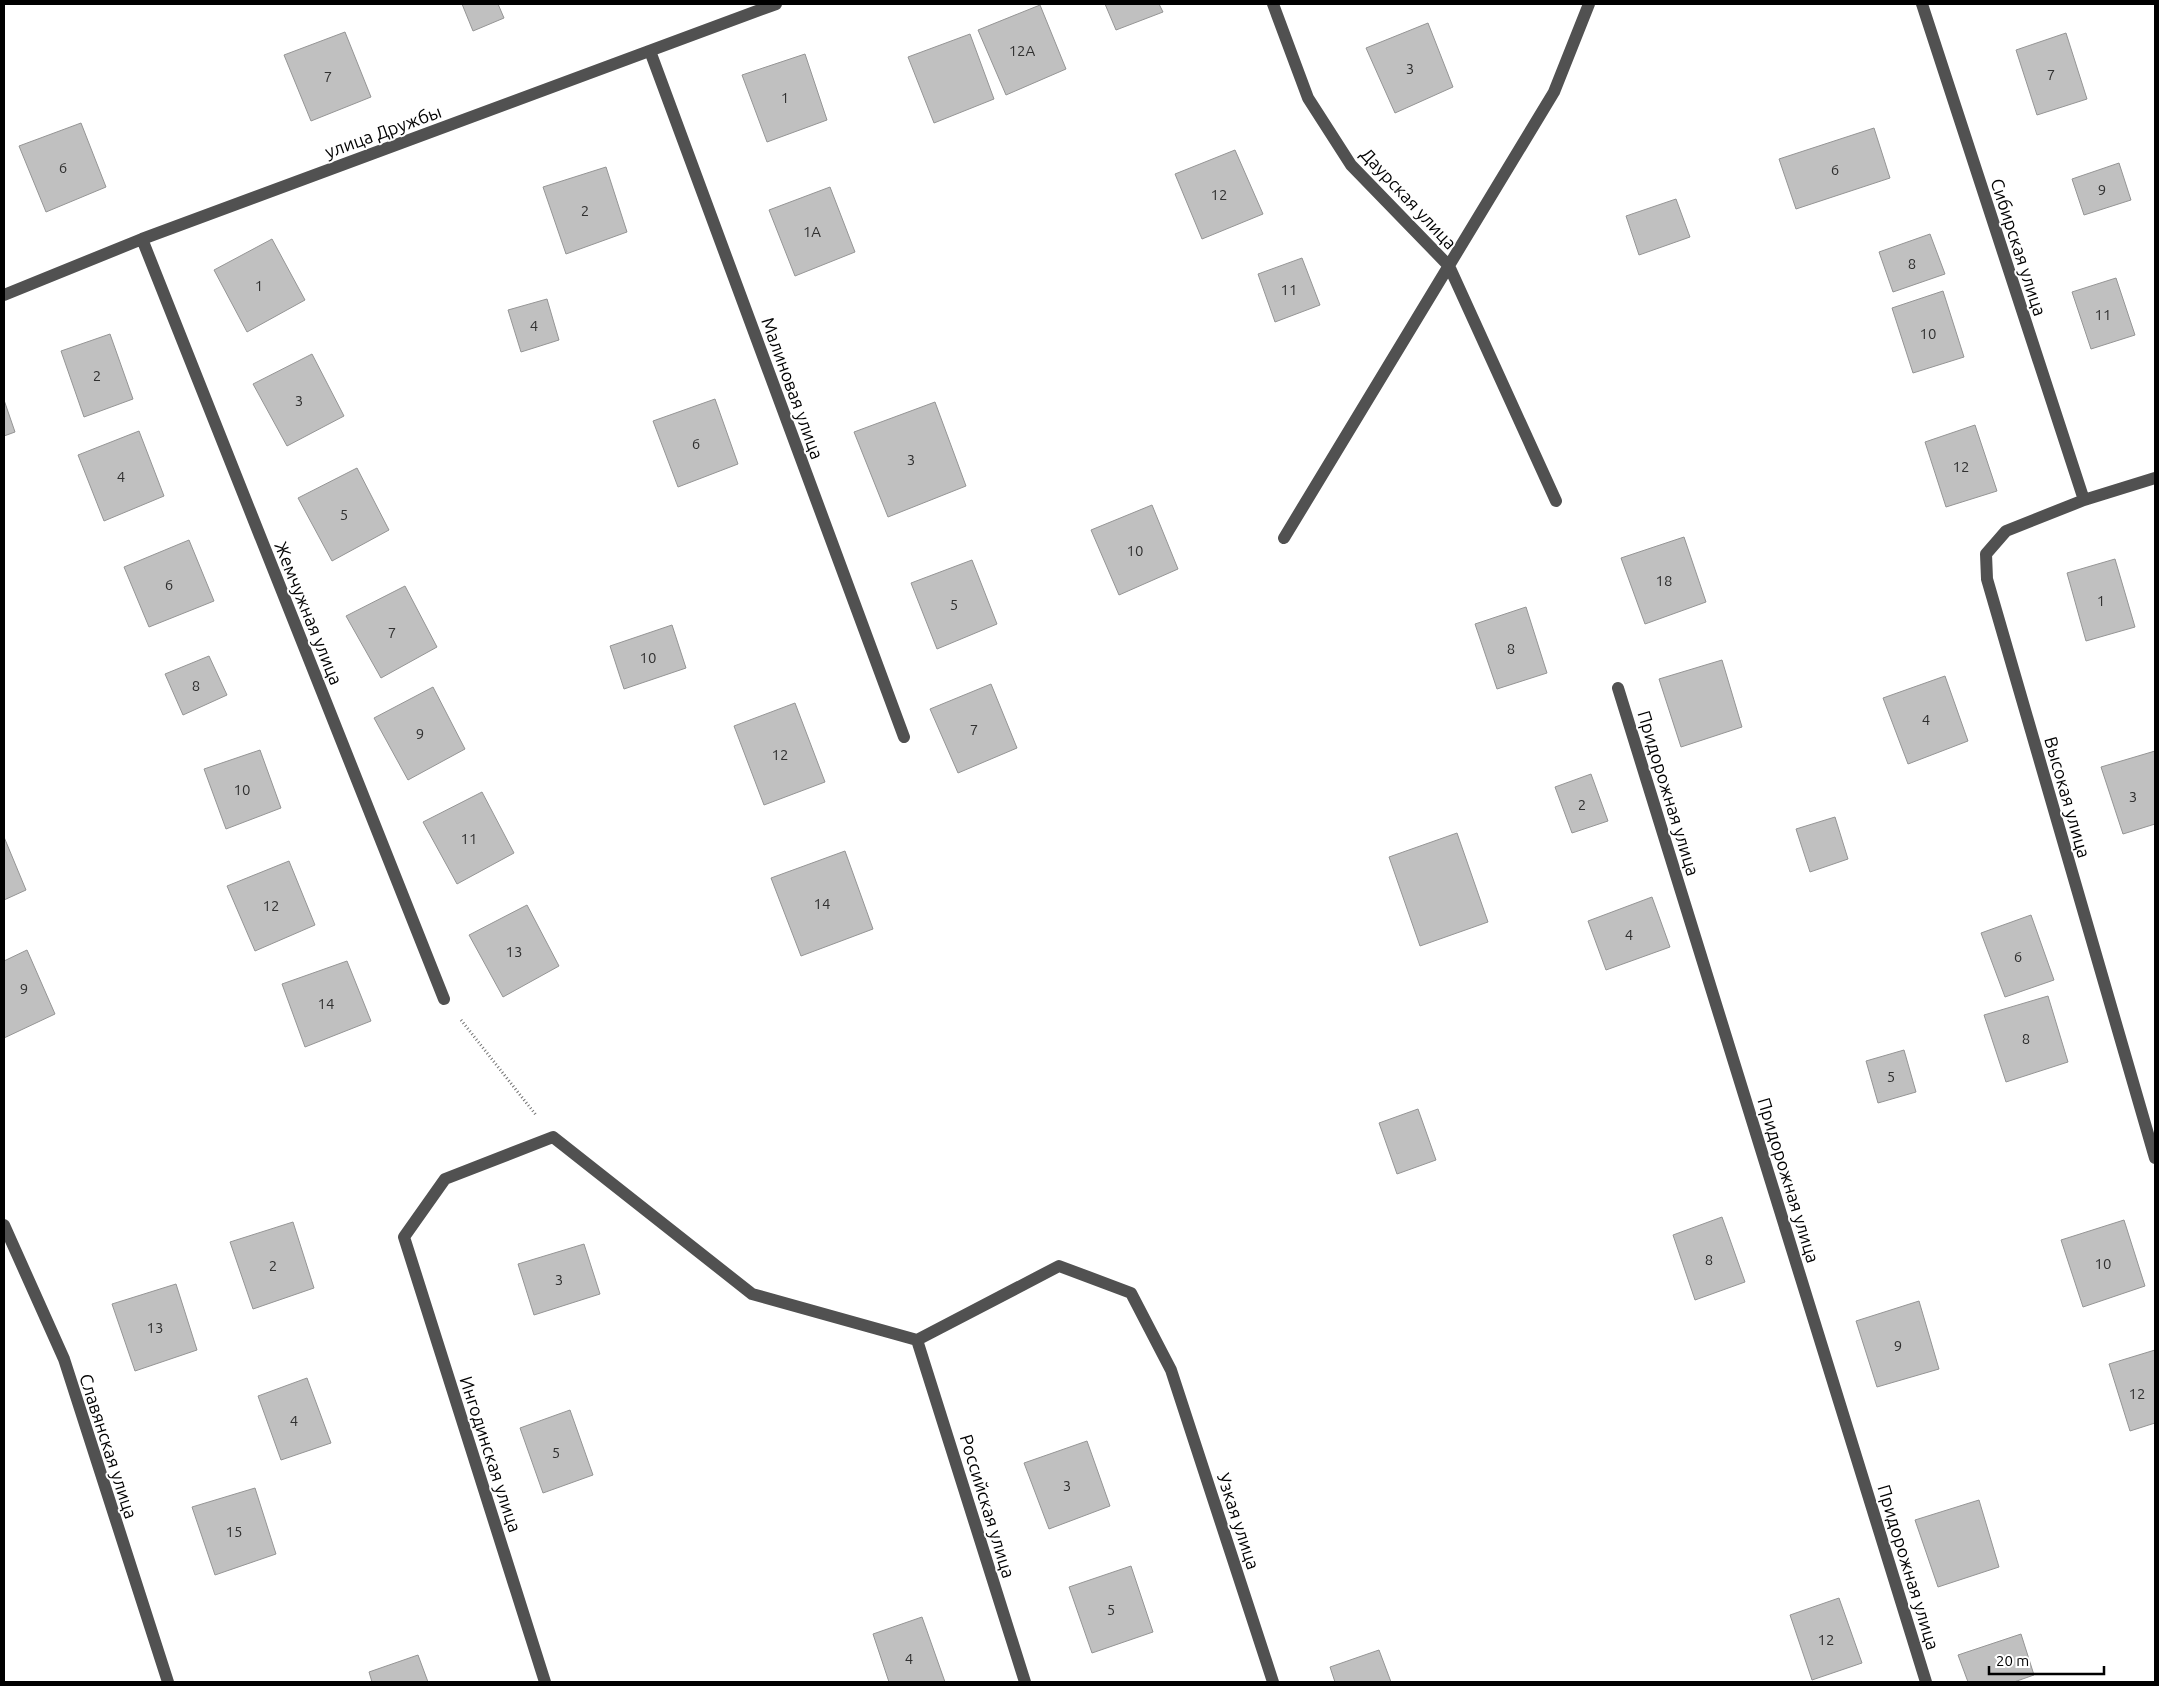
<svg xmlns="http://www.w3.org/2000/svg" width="2159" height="1686" viewBox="0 0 2159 1686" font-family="Ubuntu,sans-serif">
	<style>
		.building { fill: #c0c0c0; stroke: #959595 }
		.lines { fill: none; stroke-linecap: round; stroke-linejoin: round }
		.path { stroke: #737373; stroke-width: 3; stroke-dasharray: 1 2.5; stroke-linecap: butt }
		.minor { stroke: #515151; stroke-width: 12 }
		.labels { text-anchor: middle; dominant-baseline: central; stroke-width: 4; stroke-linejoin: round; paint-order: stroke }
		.number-label { font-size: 15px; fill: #303030 }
		.street-label { font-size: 18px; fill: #000; stroke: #fff }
	</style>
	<rect width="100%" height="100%" fill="#fff"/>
	<path class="building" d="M462 4H498L504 18 473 31Z
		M1105 4H1159L1163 12 1116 30Z
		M1040 5 1066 69 1006 95 978 30Z
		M1428 23 1453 87 1395 113 1366 48Z
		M345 32 371 97 311 121 284 55Z
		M2066 33 2087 99 2037 115 2016 50Z
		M970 34 994 99 934 123 908 57Z
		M805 54 827 120 767 142 742 75Z
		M81 123 106 187 46 212 19 146Z
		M1874 128 1890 178 1796 209 1779 159Z
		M1235 150 1263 214 1202 239 1175 174Z
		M2119 163 2131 200 2084 215 2072 179Z
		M606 167 627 232 566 254 543 187Z
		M830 187 855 252 795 276 769 210Z
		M1676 199 1690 237 1639 255 1626 216Z
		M1930 234 1945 274 1893 292 1879 252Z
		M272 239 305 300 247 332 214 270Z
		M1302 258 1320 305 1275 322 1258 274Z
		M2116 278 2135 335 2091 349 2072 292Z
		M1943 291 1964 357 1913 373 1892 308Z
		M547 299 559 340 521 352 508 310Z
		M110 334 133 399 84 417 61 351Z
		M312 354 344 416 287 446 253 384Z
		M715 399 738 464 678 487 653 421Z
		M4 400 15 432 4 436Z
		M935 402 966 486 888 517 854 432Z
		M1975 425 1997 491 1946 507 1925 442Z
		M139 431 164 496 104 521 78 455Z
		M357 468 389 530 332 561 298 498Z
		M1152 505 1178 569 1119 595 1091 530Z
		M1684 537 1706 602 1645 624 1621 558Z
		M189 540 214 601 149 627 124 567Z
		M2115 559 2135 627 2086 641 2067 573Z
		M972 560 997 624 937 649 911 583Z
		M405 586 437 647 381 678 346 616Z
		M1526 607 1547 673 1497 689 1475 624Z
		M672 625 686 668 624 689 610 646Z
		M209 656 227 695 183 715 165 674Z
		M1722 660 1742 727 1681 747 1659 679Z
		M1945 676 1968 741 1908 764 1883 698Z
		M991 684 1017 748 958 773 930 709Z
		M433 687 465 749 408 780 374 718Z
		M795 703 825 782 764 805 734 726Z
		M260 750 281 808 226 829 204 769Z
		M2155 751V824L2123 834 2101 767Z
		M1591 774 1608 821 1572 833 1555 787Z
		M482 792 514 853 457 884 423 822Z
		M1835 817 1848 859 1810 872 1796 829Z
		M1457 833 1488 922 1420 946 1389 857Z
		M4 837 26 890 4 900Z
		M845 851 873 929 801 956 771 878Z
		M289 861 315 925 255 951 227 886Z
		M1652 897 1670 947 1606 970 1588 921Z
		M527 905 559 966 503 997 469 935Z
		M2031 915 2054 980 2005 997 1981 933Z
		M27 950 55 1014 4 1038V961Z
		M347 961 371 1021 305 1047 282 984Z
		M2048 996 2068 1062 2006 1082 1984 1015Z
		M1904 1050 1916 1092 1878 1103 1866 1061Z
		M1418 1109 1436 1160 1397 1174 1379 1123Z
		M1722 1217 1745 1282 1695 1300 1673 1235Z
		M2124 1220 2145 1286 2083 1307 2061 1240Z
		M293 1222 314 1288 253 1309 230 1242Z
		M584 1244 600 1294 534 1315 518 1264Z
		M176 1284 197 1350 135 1371 112 1304Z
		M1919 1301 1939 1369 1877 1387 1856 1321Z
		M2155 1350V1423L2130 1431 2109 1364Z
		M307 1378 331 1443 281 1460 258 1396Z
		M570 1410 593 1475 543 1493 520 1428Z
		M1087 1441 1110 1506 1049 1529 1024 1463Z
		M255 1488 276 1554 215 1575 192 1507Z
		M1979 1500 1999 1567 1938 1587 1915 1520Z
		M1131 1566 1153 1632 1092 1653 1069 1587Z
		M1839 1598 1862 1663 1812 1680 1790 1615Z
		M922 1617 945 1682H889L873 1634Z
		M2021 1634 2034 1675 2014 1682H1968L1958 1655Z
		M1379 1650 1391 1682H1335L1330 1667Z
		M418 1655 428 1682H372L369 1672Z"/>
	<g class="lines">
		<path class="path" d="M461 1020 536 1115"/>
		<path class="minor" d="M1273 4 1308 98 1351 165 1449 266 1556 501
			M1922 4 2084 500
			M650 51 904 737
			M142 239 444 999
			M4 295 142 239 776 4
			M2155 478 2084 500 2006 531 1986 554 1987 579 2155 1158
			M1284 538 1554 92 1589 4
			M1618 688 1926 1682
			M4 1225 64 1359 168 1682
			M917 1340 1025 1682
			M545 1682 404 1237 445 1179 553 1137 752 1294 917 1340 1059 1266 1131 1293 1171 1370 1273 1682"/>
	</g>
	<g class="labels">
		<g class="number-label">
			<text x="1022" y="50">12А</text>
			<text x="1410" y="68">3</text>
			<text x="2051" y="74">7</text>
			<text x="328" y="76">7</text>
			<text x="785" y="97">1</text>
			<text x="63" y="167">6</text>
			<text x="1835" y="169">6</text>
			<text x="2102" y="189">9</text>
			<text x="1219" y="194">12</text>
			<text x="585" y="210">2</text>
			<text x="812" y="231">1А</text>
			<text x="1912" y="263">8</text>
			<text x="259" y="285">1</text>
			<text x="1289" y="289">11</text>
			<text x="2103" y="314">11</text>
			<text x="534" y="325">4</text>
			<text x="1928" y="333">10</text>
			<text x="97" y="375">2</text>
			<text x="299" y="400">3</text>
			<text x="696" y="443">6</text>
			<text x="911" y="459">3</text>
			<text x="1961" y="466">12</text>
			<text x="121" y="476">4</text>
			<text x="344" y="514">5</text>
			<text x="1135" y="550">10</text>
			<text x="1664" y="580">18</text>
			<text x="169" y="584">6</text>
			<text x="2101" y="600">1</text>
			<text x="954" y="604">5</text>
			<text x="392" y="632">7</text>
			<text x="1511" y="648">8</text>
			<text x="648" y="657">10</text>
			<text x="196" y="685">8</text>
			<text x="1926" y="719">4</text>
			<text x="974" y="729">7</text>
			<text x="420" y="733">9</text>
			<text x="780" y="754">12</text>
			<text x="242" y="789">10</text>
			<text x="2133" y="796">3</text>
			<text x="1582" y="804">2</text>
			<text x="469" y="838">11</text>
			<text x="822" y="903">14</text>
			<text x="271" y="905">12</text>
			<text x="1629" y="934">4</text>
			<text x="514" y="951">13</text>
			<text x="2018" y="956">6</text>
			<text x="24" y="988">9</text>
			<text x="326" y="1003">14</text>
			<text x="2026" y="1038">8</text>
			<text x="1891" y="1076">5</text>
			<text x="1709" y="1259">8</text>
			<text x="2103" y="1263">10</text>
			<text x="273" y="1265">2</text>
			<text x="559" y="1279">3</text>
			<text x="155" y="1327">13</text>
			<text x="1898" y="1345">9</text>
			<text x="2137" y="1393">12</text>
			<text x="294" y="1420">4</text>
			<text x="556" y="1452">5</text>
			<text x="1067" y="1485">3</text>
			<text x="234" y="1531">15</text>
			<text x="1111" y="1609">5</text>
			<text x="1826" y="1639">12</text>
			<text x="909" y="1658">4</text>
		</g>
		<g class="street-label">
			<text transform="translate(383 131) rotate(-20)">улица Дружбы</text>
			<text transform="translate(1409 198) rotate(47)">Даурская улица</text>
			<text transform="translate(2019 247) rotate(72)">Сибирская улица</text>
			<text transform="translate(793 388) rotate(70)">Малиновая улица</text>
			<text transform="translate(309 613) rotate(68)">Жемчужная улица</text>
			<text transform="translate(1669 793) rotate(73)">Придорожная улица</text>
			<text transform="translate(2068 797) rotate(74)">Высокая улица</text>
			<text transform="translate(1789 1180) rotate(73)">Придорожная улица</text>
			<text transform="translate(109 1446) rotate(72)">Славянская улица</text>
			<text transform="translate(491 1454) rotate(72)">Ингодинская улица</text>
			<text transform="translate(988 1506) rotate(73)">Российская улица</text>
			<text transform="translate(1239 1521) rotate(72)">Узкая улица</text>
			<text transform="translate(1909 1567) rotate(73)">Придорожная улица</text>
		</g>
	</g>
	<rect width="2159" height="1686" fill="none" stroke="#000000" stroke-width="10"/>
	<path d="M1989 1666v8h115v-8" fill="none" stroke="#000000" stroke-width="2.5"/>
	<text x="1996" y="1666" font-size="15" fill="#000000" stroke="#ffffff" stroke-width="4" paint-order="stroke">20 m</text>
</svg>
